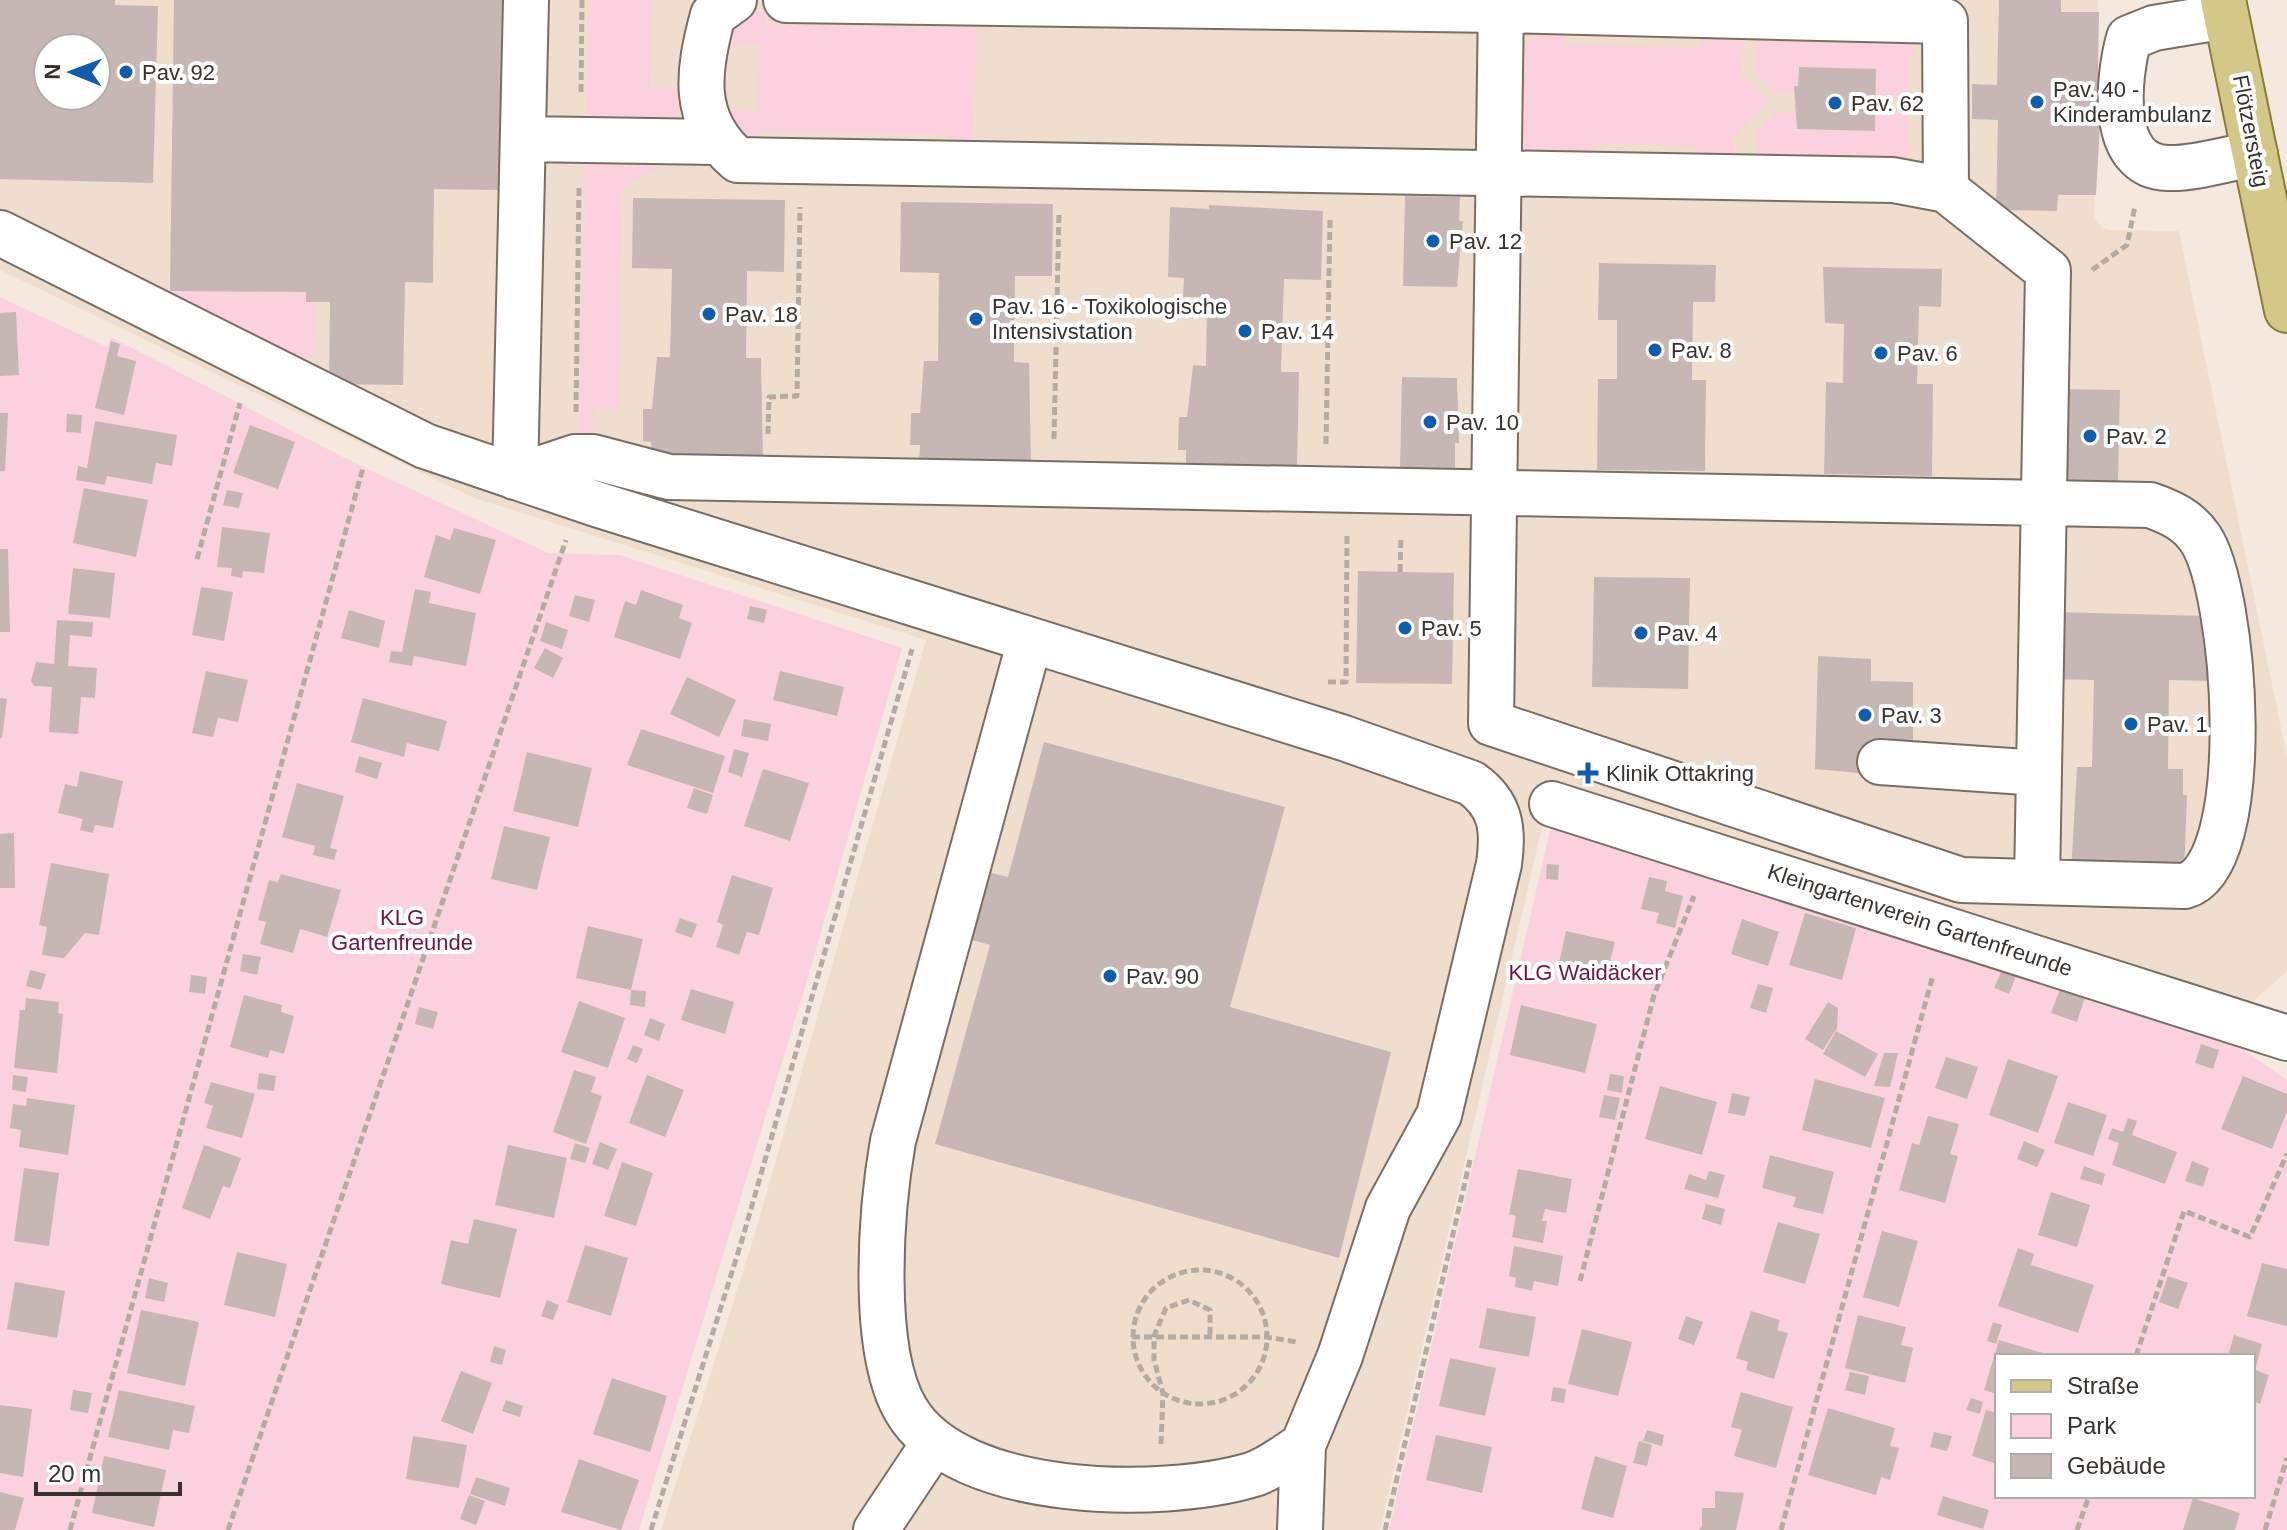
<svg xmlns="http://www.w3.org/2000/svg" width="2287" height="1530" viewBox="0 0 2287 1530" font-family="Helvetica,sans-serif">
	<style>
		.built { fill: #efdece; fill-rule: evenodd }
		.green { fill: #fcd1df; fill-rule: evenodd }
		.building { fill: #c7b7b4; fill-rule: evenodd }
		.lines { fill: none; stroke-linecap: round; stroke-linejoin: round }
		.minor-casing { stroke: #786e64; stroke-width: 48 }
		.major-casing { stroke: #8a7c36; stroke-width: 48 }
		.path { stroke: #b4aba3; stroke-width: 5; stroke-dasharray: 8 4; stroke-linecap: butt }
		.minor { stroke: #fff; stroke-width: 44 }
		.major { stroke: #d4c889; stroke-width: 44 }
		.poi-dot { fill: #115dac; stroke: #fff; stroke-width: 3 }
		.labels { text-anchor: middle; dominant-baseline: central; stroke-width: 8; stroke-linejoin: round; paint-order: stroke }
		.poi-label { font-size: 22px; fill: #37322e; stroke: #fff; text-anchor: start }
		.street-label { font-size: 22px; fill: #37322e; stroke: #fff }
		.park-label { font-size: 22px; fill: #701540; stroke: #fff }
	</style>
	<rect width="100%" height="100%" fill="#f5e9df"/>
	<path class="built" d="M0 0H2098V73H2103L2094 216 2102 228 2110 230 2179 231 2287 757V971L2248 1006 1551 788 1380 1530H661L752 1243 926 640 474 498 0 270ZM48 48H96V96H48Z"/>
	<path class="green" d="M588 0H652L650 87 681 88 676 156 623 188 619 409H594L592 438H584L579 433Z
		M766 10V24L949 28V18L972 21 976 27 974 140 971 145 948 150 947 135 759 131V147H750L724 110 758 111 759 44H727C731 24 746 12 766 10Z
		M1543 28H1565L1566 44 1701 48V29L1744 30 1742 76 1769 100 1735 135 1733 164H1697L1696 146 1595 143 1594 161 1524 155 1518 148 1515 58Z
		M1755 31 1911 42 1915 56H1909L1908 99 1875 98 1799 67 1798 86 1795 87 1794 92H1774L1755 71Z
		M1875 108H1908L1907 145H1914L1902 164H1757V132L1774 112 1798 114 1797 129 1874 131Z
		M170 285V291L306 292V301L314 302 313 359 270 347 165 295 164 287Z
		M0 297 107 347 111 337 347 459 548 553 620 555 902 648 807 981 639 1530H0Z
		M1552 822 2227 1039 2287 1080V1530H1389ZM1997 1356H2253V1496H1997Z"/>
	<path class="building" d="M0 0H115V5L158 6 153 183 0 179ZM48 48H96V96H48Z
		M174 0H502L499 190 434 189 433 283 405 282 403 385 329 384 330 302H306V292L170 291Z
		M1999 0H2061V12H2099L2098 73H2103L2096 195H2058L2057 211 1996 210 1998 120 1972 119V84L1997 85Z
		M1799 67 1876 69 1875 131 1797 129 1794 86H1798Z
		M1405 196 1460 197 1459 221H1463L1457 287 1403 286Z
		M633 198 785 200 784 272 747 271 746 358H761L763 463 652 461 651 442 643 441V409H652L657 357H670L672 269 632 268Z
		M901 202 1053 204 1052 276H1015L1014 362 1029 363 1031 467 919 465 920 445H910L911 413H920L924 361H938L939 273 900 272Z
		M1209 205 1323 211 1321 280 1284 279 1281 372H1299L1297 472 1186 470V450H1178L1179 417H1187L1193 365 1206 366 1207 297H1183L1184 278 1168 277 1170 207 1209 209Z
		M1599 263 1716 265 1715 302H1693L1692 380H1706L1705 471 1597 470 1598 379H1617V320H1598Z
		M1823 267 1942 269 1941 307 1919 306 1917 384H1933L1932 476 1824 474 1826 382 1843 383 1844 324 1825 323Z
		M16 312 19 375 0 376V313Z
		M111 341 120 344 117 356 136 361 124 415 95 408Z
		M1402 377 1457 378 1459 443H1455V468L1400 467Z
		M2062 389 2120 390 2118 484 2061 483Z
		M0 413H8L5 471H0Z
		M67 414 82 415 81 433 66 432Z
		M95 421 177 435 172 466 156 463 152 484 107 476 105 485 76 480 78 466 87 468Z
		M250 425 295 442 278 489 233 473Z
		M84 488 148 500 136 557 73 543Z
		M227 490 243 493 239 508 223 505Z
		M222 527 270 533 264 573 243 571 242 578 231 576 232 568 217 567Z
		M454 528 496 540 480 594 424 577 436 535 450 540Z
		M0 549H8L10 632H0Z
		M73 568 115 573 110 618 68 614Z
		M1358 571 1454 573 1452 684 1356 683Z
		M1594 577 1690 578 1688 689 1592 687Z
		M201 587 233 592 224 641 192 635Z
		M415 589 431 592 429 603 476 613 466 666 414 656 412 666 389 662 391 651 402 652Z
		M641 590 683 605 679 618 692 623 680 659 614 637 625 601 636 605Z
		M575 595 595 600 589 622 569 616Z
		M750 606 767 610 764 623 747 619Z
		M349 610 385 621 379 648 341 638Z
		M2055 612 2208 616 2207 681 2169 680 2168 769H2183V795H2187L2184 875 2071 873 2077 767H2092L2094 680 2054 679Z
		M57 620 93 622 92 637 70 635 68 666 97 668 95 698 81 697 78 734 49 732 52 687 34 686 31 681 36 662 54 664Z
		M546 622 568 630 562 649 540 641Z
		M545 648 563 658 553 678 534 668Z
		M1818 656 1871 659V681L1913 682V751L1869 774 1815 769Z
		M206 671 248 680 238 722 218 718 213 737 192 733Z
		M780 671 844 687 837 716 773 700Z
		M687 677 736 700 719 737 670 714Z
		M0 698 7 699 2 738H0Z
		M363 698 447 721 439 751 407 743 404 757 351 742Z
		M744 719 771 724 768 741 741 736Z
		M641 729 725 756 713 793 627 765Z
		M1044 742 1285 807 1230 1007 1391 1052 1339 1258 935 1144 990 945 969 939 988 872 1008 877Z
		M734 749 749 753 742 777 728 772Z
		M527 752 592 768 578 827 513 811Z
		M359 756 382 763 377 779 355 772Z
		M763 769 809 783 790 841 744 826Z
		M80 771 123 781 113 828 95 825 93 833 80 830 83 819 58 813 65 784 77 787Z
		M297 783 344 796 330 848 337 850 334 860 313 855 315 846 282 837Z
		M694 788 713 795 707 814 687 808Z
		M504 826 550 837 537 890 491 879Z
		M14 833 15 888H0V834Z
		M51 863 109 874 99 935 85 933 64 958 42 955 47 927 39 925Z
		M1547 864 1559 865 1558 880 1546 879Z
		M281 874 341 890 327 937 300 929 293 953 260 944 266 922 258 920 269 880 278 882Z
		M732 875 773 888 759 935 747 932 739 955 716 947 723 925 717 922Z
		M1649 877 1667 881 1665 891 1683 896 1675 928 1656 923 1659 913 1641 909Z
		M1805 913 1856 928 1842 980 1789 965Z
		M680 918 697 924 692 938 675 932Z
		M1742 919 1779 932 1768 966 1731 954Z
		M588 926 643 939 631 990 576 978Z
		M1566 931 1615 942 1604 984 1557 972Z
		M243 954 261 957 257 975 240 971Z
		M30 970 46 974 41 990 26 986Z
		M2002 970 2016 976 2009 994 1994 988Z
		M191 975 207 977 205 994 189 992Z
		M1758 984 1773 988 1766 1013 1750 1008Z
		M691 989 734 1002 725 1034 681 1020Z
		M2060 989 2085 997 2077 1022 2051 1013Z
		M631 990 646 991 645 1007 630 1005Z
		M244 995 282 1005 281 1012 294 1016 284 1054 270 1050 268 1058 230 1047Z
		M26 998 59 1002 58 1013 63 1014 57 1073 14 1068 20 1010H25Z
		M579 1001 625 1018 608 1068 561 1052Z
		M1828 1002 1838 1008 1837 1028 1823 1050 1805 1039Z
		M1521 1005 1597 1024 1585 1073 1510 1055Z
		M419 1007 438 1012 433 1029 415 1024Z
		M650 1018 665 1024 659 1041 644 1035Z
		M1836 1031 1878 1054 1865 1077 1823 1054Z
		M2201 1044 2219 1050 2213 1069 2195 1063Z
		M633 1045 643 1049 637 1063 627 1059Z
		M1884 1053H1898L1890 1087 1874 1086Z
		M1946 1057 1978 1067 1967 1099 1935 1088Z
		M2008 1059 2058 1076 2038 1133 1989 1115Z
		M574 1070 596 1077 591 1092 602 1096 586 1144 553 1132Z
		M259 1073 276 1076 274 1091 257 1089Z
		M1610 1074 1624 1076 1622 1093 1607 1090Z
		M13 1075 28 1077 26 1092 12 1090Z
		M647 1075 684 1090 665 1137 629 1123Z
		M2243 1076 2287 1094V1111L2272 1149 2221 1129Z
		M1815 1079 1885 1098 1871 1148 1802 1130Z
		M211 1082 255 1094 242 1138 206 1128 213 1106 204 1103Z
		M1660 1086 1717 1102 1702 1155 1645 1139Z
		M1732 1093 1750 1097 1745 1116 1728 1113Z
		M1604 1095 1620 1098 1615 1120 1599 1117Z
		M27 1098 75 1105 68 1155 19 1147 21 1130 10 1128 13 1104 26 1106Z
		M2068 1102 2107 1115 2093 1156 2054 1143Z
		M1928 1116 1959 1124 1950 1154 1958 1156 1945 1203 1899 1190 1912 1143 1919 1145Z
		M2128 1118 2137 1121 2132 1135 2177 1152 2165 1184 2112 1165 2119 1143 2108 1139 2112 1128 2123 1132Z
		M2024 1141 2045 1150 2037 1167 2017 1159Z
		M600 1142 617 1149 608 1170 592 1164Z
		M575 1143 590 1148 585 1163 570 1159Z
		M204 1145 241 1158 230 1188 223 1186 210 1219 182 1208Z
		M508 1145 567 1158 554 1218 495 1205Z
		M1770 1155 1834 1172 1823 1214 1793 1207 1796 1197 1762 1188Z
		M2192 1161 2209 1168 2203 1187 2185 1181Z
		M622 1162 653 1173 636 1226 604 1216Z
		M2084 1166 2105 1174 2102 1185 2080 1179Z
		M24 1168 59 1173 49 1246 14 1241Z
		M1518 1169 1572 1179 1566 1213 1545 1209 1542 1221H1547L1543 1243 1512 1237 1516 1216 1509 1214Z
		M1709 1171 1725 1175 1718 1198 1684 1189 1689 1174 1706 1180Z
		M2051 1192 2090 1205 2077 1247 2038 1235Z
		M1706 1204 1725 1209 1721 1225 1702 1219Z
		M474 1219 517 1229 500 1298 441 1284 451 1240 468 1244Z
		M1778 1222 1820 1234 1805 1284 1763 1272Z
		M1882 1231 1918 1241 1899 1307 1863 1297Z
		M585 1245 628 1258 611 1316 567 1302Z
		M1514 1246 1563 1256 1558 1286 1534 1281 1532 1291 1515 1287 1516 1278 1509 1276Z
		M2018 1248 2034 1254 2031 1265 2094 1285 2078 1333 1998 1306Z
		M237 1252 287 1264 275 1317 224 1305Z
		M2262 1263 2287 1269V1326L2247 1316Z
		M2168 1276 2188 1283 2178 1309 2159 1302Z
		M149 1278 168 1283 164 1302 145 1298Z
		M15 1282 65 1291 57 1338 7 1329Z
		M547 1300 559 1305 553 1320 541 1316Z
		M1487 1308 1536 1317 1529 1357 1479 1348Z
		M141 1310 199 1322 185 1386 127 1373Z
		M1751 1311 1780 1320 1777 1330 1788 1333 1774 1379 1746 1370 1748 1362 1736 1358Z
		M1858 1315 1906 1327 1901 1345 1913 1348 1905 1383 1845 1368Z
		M1686 1316 1703 1322 1694 1345 1678 1339Z
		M1993 1322 2002 1325 1996 1344 1987 1341Z
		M1582 1329 1632 1342 1618 1396 1568 1384Z
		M2234 1335 2262 1344 2255 1370 2269 1375 2260 1404 2253 1401V1356H2228Z
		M1999 1340 2050 1355 1997 1356V1394L1984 1390Z
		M494 1346 506 1350 502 1365 490 1362Z
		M1450 1358 1496 1368 1485 1416 1439 1406Z
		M461 1371 492 1383 473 1434 441 1421Z
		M1850 1372 1869 1376 1865 1395 1845 1390Z
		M612 1378 667 1396 650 1452 593 1434Z
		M1553 1387 1566 1389 1564 1403 1551 1401Z
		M73 1390 92 1393 88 1413 70 1410Z
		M119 1390 195 1406 189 1433 173 1430 169 1450 108 1437Z
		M1741 1392 1793 1407 1776 1468 1734 1456 1742 1430 1731 1427Z
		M1971 1398 1983 1402 1980 1414 1966 1410Z
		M506 1400 523 1406 520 1417 502 1411Z
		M0 1405 32 1409 23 1477 0 1473Z
		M1828 1408 1895 1428 1890 1446 1899 1448 1890 1480 1881 1477 1876 1495 1808 1475Z
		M1986 1410 1997 1413V1464L1972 1456Z
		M1647 1430 1664 1435 1662 1446 1643 1441Z
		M1934 1432 1952 1436 1947 1451 1930 1447Z
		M1436 1435 1492 1447 1482 1493 1426 1480Z
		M413 1436 467 1445 459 1488 406 1479Z
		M1639 1441 1652 1445 1647 1466 1633 1463Z
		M104 1456 166 1470 154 1527 92 1513Z
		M1595 1456 1627 1466 1613 1518 1581 1509Z
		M579 1459 639 1480 621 1530 561 1512Z
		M476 1477 510 1488 505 1506 470 1494Z
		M1715 1491 1744 1493 1736 1530H1699L1702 1526V1508H1715Z
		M0 1492 24 1498 15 1530H0Z
		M469 1495 485 1501 476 1525 460 1519Z
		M1943 1496 1989 1510 1983 1529 1937 1515Z
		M2193 1498 2240 1513 2235 1530H2183Z"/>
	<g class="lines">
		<defs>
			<path id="minor" d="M734 0 713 15C698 70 690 120 738 160L1893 180 1946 190 2048 271 2037 882
				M786 0 1500 10 1945 21 1946 190
				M2226 16 2154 28 2129 38C2118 77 2108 167 2168 168 2196 169 2228 158 2255 154
				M523 139 716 142
				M0 233 425 446 593 503 1344 738 1471 783C1501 804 1504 829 1499 864L1439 1115 1388 1208 1340 1356 1303 1445 1300 1530
				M515 477 575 457H593L669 477 2150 505C2170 512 2188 520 2200 538 2236 590 2256 865 2185 886L1961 880 1491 723 1501 0
				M515 477 526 0
				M1030 640 893 1141C881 1209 870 1349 906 1410 959 1500 1162 1501 1251 1475 1269 1470 1287 1455 1303 1445
				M1880 762 2039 773
				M1552 804 2287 1038
				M876 1530 934 1443"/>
			<path id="major" d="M2223 0 2287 310"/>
		</defs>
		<use href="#minor" class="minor-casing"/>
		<use href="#major" class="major-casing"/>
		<path class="path" d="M581 92 582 0
			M2092 270 2127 245 2135 206
			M576 412 579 186
			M768 434 769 397 797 396 800 207
			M1054 439 1059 213
			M1326 444 1330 218
			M197 559 240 403
			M1400 572 1401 537
			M1328 682H1346L1347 534
			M1133 1337a67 67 0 1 1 134 0a67 67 0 1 1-134 0Z
			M1580 1281 1654 995 1694 896
			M1132 1337H1266L1297 1342
			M2136 1356 2184 1211 2250 1237 2287 1154
			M1161 1444 1163 1393 1154 1360V1336L1166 1308 1189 1300 1210 1310V1337
			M70 1530 363 468
			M228 1530 566 540
			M651 1530 742 1240 912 649
			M1385 1530 1470 1160
			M1781 1530 1933 975
			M2077 1530 2089 1496
			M2265 1530 2287 1458"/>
		<use href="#minor" class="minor"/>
		<use href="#major" class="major"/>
	</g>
	<g class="poi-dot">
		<circle cx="126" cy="72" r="8"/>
		<circle cx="2037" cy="102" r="8"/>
		<circle cx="1835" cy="103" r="8"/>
		<circle cx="1433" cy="241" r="8"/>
		<circle cx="709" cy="314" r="8"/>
		<circle cx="976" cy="319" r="8"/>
		<circle cx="1245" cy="331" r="8"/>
		<circle cx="1655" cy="350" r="8"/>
		<circle cx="1881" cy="353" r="8"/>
		<circle cx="1430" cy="422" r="8"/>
		<circle cx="2090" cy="436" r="8"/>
		<circle cx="1405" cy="628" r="8"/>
		<circle cx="1641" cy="633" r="8"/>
		<circle cx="1865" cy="715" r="8"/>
		<circle cx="2131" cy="724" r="8"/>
		<path d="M1584 761h8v8h8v8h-8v8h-8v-8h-8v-8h8z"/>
		<circle cx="1110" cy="976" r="8"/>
	</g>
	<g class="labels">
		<g class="poi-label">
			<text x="142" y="72">Pav. 92</text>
			<text x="2053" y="89">Pav. 40 -<tspan x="2053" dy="25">Kinderambulanz</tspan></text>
			<text x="1851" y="103">Pav. 62</text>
			<text x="1449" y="241">Pav. 12</text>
			<text x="992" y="306">Pav. 16 - Toxikologische<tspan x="992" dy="25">Intensivstation</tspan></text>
			<text x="725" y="314">Pav. 18</text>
			<text x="1261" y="331">Pav. 14</text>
			<text x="1671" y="350">Pav. 8</text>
			<text x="1897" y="353">Pav. 6</text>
			<text x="1446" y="422">Pav. 10</text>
			<text x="2106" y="436">Pav. 2</text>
			<text x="1421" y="628">Pav. 5</text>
			<text x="1657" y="633">Pav. 4</text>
			<text x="1881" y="715">Pav. 3</text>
			<text x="2147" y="724">Pav. 1</text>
			<text x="1606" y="773">Klinik Ottakring</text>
			<text x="1126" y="976">Pav. 90</text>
		</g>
		<g class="street-label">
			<text transform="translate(2251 131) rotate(79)">Flötzersteig</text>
			<text transform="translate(1920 920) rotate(18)">Kleingartenverein Gartenfreunde</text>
		</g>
		<g class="park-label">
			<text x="402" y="917">KLG<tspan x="402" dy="25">Gartenfreunde</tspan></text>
			<text x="1585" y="972">KLG Waidäcker</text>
		</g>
	</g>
	<rect x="1995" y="1354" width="260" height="144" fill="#ffffff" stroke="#afadab" stroke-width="2"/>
	<rect x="2011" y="1380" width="40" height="12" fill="#d4c889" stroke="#afadab" stroke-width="2"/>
	<text x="2067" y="1394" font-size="24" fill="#37322e">Straße</text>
	<rect x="2011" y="1414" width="40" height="24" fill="#fcd1df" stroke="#afadab" stroke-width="2"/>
	<text x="2067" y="1434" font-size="24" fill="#37322e">Park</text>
	<rect x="2011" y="1454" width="40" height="24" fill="#c7b7b4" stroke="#afadab" stroke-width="2"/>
	<text x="2067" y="1474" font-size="24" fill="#37322e">Gebäude</text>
	<g transform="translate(72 72) rotate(271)"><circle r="38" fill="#ffffff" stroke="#afadab" stroke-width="2"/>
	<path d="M0-6L14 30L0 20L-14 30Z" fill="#115dac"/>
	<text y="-12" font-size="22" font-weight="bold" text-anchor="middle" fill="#37322e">N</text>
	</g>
	<path d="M36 1482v12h144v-12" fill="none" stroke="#37322e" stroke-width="4"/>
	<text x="48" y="1482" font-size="24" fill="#37322e" stroke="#ffffff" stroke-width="6" paint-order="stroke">20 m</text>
</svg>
